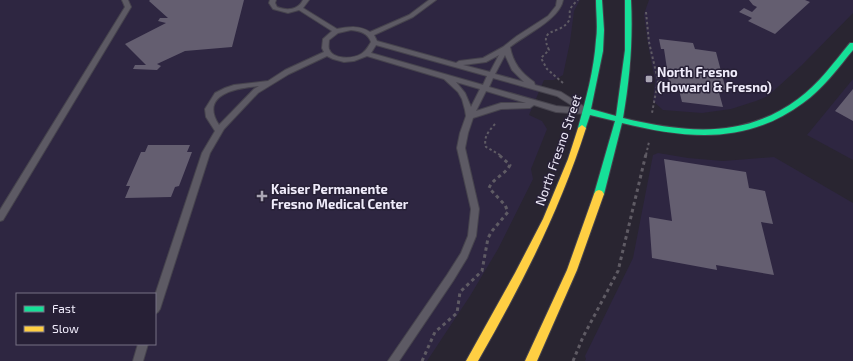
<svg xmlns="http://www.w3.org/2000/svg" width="853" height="361" viewBox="0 0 853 361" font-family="'Exo 2',sans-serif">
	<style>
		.built { fill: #2e2641; fill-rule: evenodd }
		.building { fill: #645e70 }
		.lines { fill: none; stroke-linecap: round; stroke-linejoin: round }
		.lane-casing { stroke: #46434d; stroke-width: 2 }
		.fast-casing { stroke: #46434d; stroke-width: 2 }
		.slow-casing { stroke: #46434d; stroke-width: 2 }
		.path-far1 { stroke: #5f5b64; stroke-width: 2; stroke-dasharray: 2.5 2.5; stroke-linecap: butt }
		.path { stroke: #5f5b64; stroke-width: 3; stroke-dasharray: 3.5 3.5; stroke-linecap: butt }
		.lane { fill: #5d5a64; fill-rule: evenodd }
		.fast { fill: #16e098; fill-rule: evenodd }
		.slow { fill: #ffcf43; fill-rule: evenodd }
		.poi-dot { fill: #aaa6b4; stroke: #272036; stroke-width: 1.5 }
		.labels { text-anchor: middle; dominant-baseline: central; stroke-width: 3; stroke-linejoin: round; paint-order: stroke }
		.poi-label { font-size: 13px; font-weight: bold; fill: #efebfa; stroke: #272036; text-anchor: start }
		.street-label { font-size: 13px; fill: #efebfa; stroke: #272036 }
	</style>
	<rect width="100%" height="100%" fill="#292531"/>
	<path class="built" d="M0 0H580L574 11 570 42 563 75 554 80H544L529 115 542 121 547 129 531 169 533 179 498 249 470 296 427 361H0ZM17 294H155V344H17Z
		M649 0H853V13L802 65 768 96 756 101 731 109 702 113 663 110 653 101 655 80 648 44 644 14Z
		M853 79V160L807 135Z
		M658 153 688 158 723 161 774 157 853 203V361H585L586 359 585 356 633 258 653 155Z"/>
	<path class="building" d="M150 0H244L232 47 185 51 157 64 161 66 157 70 133 69 135 65H146L125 44 166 23 158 21 160 18H168L149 1Z
		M749 0H805L810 2 775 34 748 21 752 18 739 12 744 8 752 12 757 7 753 5Z
		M659 39 693 43 695 49 716 52 726 90 718 89 723 107 682 102 679 90 670 89 664 49H661Z
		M853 89V121L835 111Z
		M148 145H190L187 152H192L179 186 175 187 171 197 125 198 130 186H126L141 152H145Z
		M664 159 746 172 749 188 765 191 773 224 761 222 774 275 716 265 717 270 652 258 649 217 672 221Z"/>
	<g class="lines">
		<defs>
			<path id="lane" d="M122 0H128L131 7 3 220 0 221V210L125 7Z
				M270 0H276L275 3 277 7C287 11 298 10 303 0H309L303 8 337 29C349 27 359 25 370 32L409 15 429 0H436L413 17 374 35 377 41 456 63 459 61 483 58 503 47 517 36 548 16 556 6 557 0H563C560 19 525 35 510 47 513 63 521 73 534 82L535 85 561 92 591 111 587 114 556 112 534 105 530 108 501 109 473 118 468 133 465 148 479 209 476 236 467 258 453 281 399 361H388L447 275 461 253 468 236 471 209 457 148 460 133 466 116 465 110 462 99 458 92 444 79 367 56 354 61 344 62 333 59 327 56 289 74 258 93 224 129 210 153 160 309 158 312 155 314V295L202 153 215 131 206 117 205 109 215 93 225 88 234 85 268 81 285 70 324 52 322 48 323 39 332 31 299 10 288 13 273 9 269 3ZM351 30C360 31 368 33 371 42 368 47 366 51 361 54 353 59 333 60 329 49 328 46 329 43 329 40L338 33ZM376 45 487 76 483 85 371 53ZM499 55 490 72 463 65 486 62ZM505 55 512 70 524 82 495 74ZM493 78 557 96 576 108 556 106 489 87ZM456 82 480 89 471 107 465 93ZM259 86 254 89 219 125C199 94 237 88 259 86ZM486 91 526 103H501L476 111Z
				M138 344H148L143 361H133Z"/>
			<path id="fast" d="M596 0H602L604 30 603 51 591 109 616 116 625 50V0H631C633 40 630 78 623 118 686 133 744 139 798 99 819 84 834 62 850 43H853V50C838 68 823 89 803 103 746 145 688 139 622 123L604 194 602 197H596L594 194 615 121 590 115 585 130 582 131 578 128C586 99 594 70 596 40 598 27 596 13 596 0Z"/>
			<path id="slow" d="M582 125 586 128C560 210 521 286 478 361H466L515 273 543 219 568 159 578 128Z
				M599 190 602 191 604 194 577 270 537 361H525L567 270 594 194 596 191Z"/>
		</defs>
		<use href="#lane" class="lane-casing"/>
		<use href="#fast" class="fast-casing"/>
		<use href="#slow" class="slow-casing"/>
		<path class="path-far1" d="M646 12 649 42 658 81 652 113
			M563 83 547 69 541 58 549 50C538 27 559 35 568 22 571 18 569 14 570 10 571 6 575 3 578 0
			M495 124C489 131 483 137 486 147L500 155
			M646 155 649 142"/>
		<path class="path" d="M422 361 435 332 457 313 460 292 482 271 488 238 492 231 508 212 505 205 489 188C493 178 505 175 510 165L498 154
			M573 361 583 337 618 271 646 154"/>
		<use href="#lane" class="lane"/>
		<use href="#fast" class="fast"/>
		<use href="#slow" class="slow"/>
	</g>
	<g class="poi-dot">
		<rect x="645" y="75" width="8" height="8" rx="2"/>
		<path d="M260 190h4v4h4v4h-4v4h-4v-4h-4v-4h4z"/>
	</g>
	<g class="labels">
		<g class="poi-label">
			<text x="657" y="72">North Fresno<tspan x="657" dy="15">(Howard &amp; Fresno)</tspan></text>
			<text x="271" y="189">Kaiser Permanente<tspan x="271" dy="15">Fresno Medical Center</tspan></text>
		</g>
		<g class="street-label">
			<text transform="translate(558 150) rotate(-71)">North Fresno Street</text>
		</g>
	</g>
	<rect x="16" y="293" width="140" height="52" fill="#272036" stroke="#777184"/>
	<rect x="24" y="306" width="20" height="6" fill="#16e098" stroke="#777184"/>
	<text x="52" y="313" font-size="12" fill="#efebfa">Fast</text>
	<rect x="24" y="326" width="20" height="6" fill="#ffcf43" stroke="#777184"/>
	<text x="52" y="333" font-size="12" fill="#efebfa">Slow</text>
</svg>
